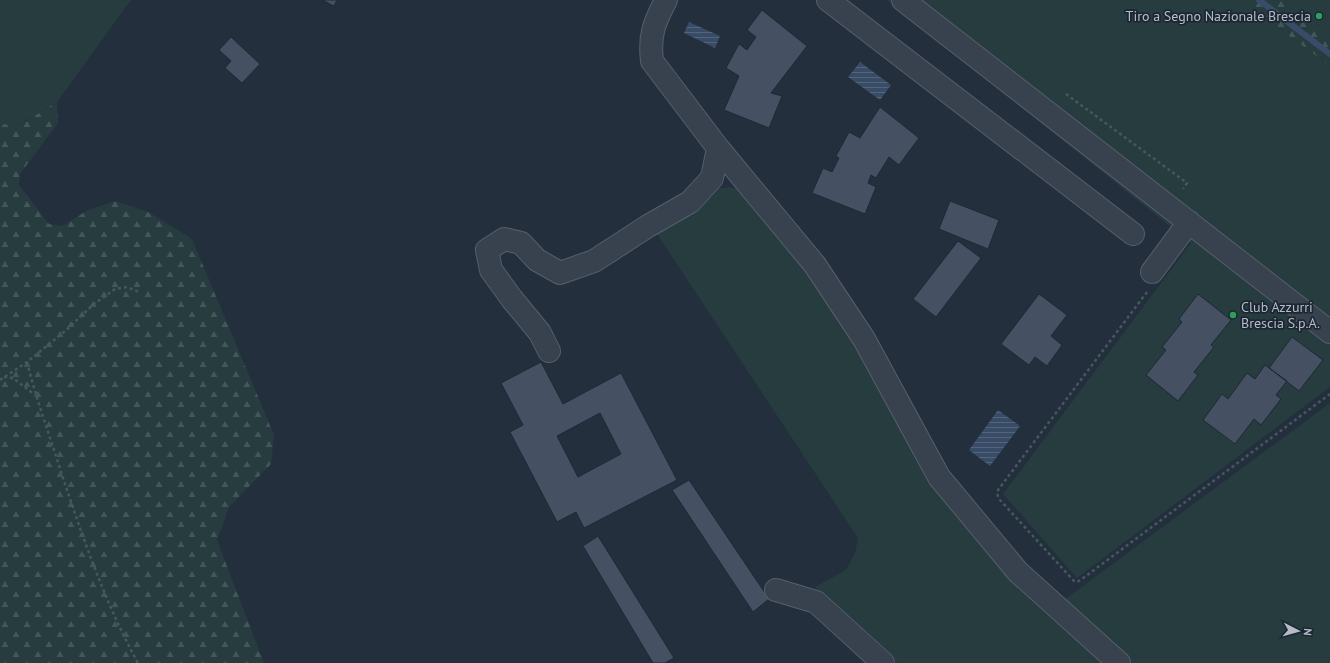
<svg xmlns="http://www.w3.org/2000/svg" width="1330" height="663" viewBox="0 0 1330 663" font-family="'PT Sans',sans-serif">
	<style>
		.grass { fill: #263c3f }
		.forest { fill: url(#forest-firs) }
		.water { fill: url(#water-rules) }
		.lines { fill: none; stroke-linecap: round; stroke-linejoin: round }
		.stream { stroke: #394c67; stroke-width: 6 }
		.building { fill: #455162; stroke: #1f2835; fill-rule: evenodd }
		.minor-casing { stroke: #565f6c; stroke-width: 24 }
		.path { stroke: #44595c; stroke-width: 2.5; stroke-dasharray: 3 3; stroke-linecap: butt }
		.minor { stroke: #38414e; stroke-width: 22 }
		.leisure-dot { fill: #2e9e5b; stroke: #1d2633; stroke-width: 1.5 }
		.labels { text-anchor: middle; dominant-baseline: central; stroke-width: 3.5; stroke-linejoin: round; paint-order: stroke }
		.poi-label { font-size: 14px; fill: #b4bcc9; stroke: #1d2633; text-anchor: end }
	</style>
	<defs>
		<pattern id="forest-firs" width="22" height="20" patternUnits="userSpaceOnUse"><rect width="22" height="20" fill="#263c3f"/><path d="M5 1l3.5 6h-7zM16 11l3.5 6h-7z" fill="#435659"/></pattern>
		<pattern id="water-rules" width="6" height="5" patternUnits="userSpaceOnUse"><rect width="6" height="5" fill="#394c67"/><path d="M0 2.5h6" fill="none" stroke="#53647b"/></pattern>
	</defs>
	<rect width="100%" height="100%" fill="#242f3e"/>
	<path class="grass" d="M0 0H131L57 102 18 125 0 124Z
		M887 0H1241L1330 66V387L1077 578 1003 494 1191 243Z
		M1285 0H1330V33Z
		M730 187 742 190 796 254 856 337 926 472 1109 663H897L846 614 815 587 846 570 855 553 858 538 655 231 686 212 717 189Z
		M1330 403V663H1132L1064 600Z"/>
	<path class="forest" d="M1241 0H1285L1330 33V66Z
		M57 102 58 123 20 174 19 185 49 224 63 226 86 211 115 201 148 212 192 239 274 435 271 464 229 507 217 540 264 663H0V124L19 125Z"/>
	<path class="water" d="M689 22 720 36 715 48 684 33Z
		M860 62 891 85 880 100 848 77Z
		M998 410 1020 426 990 466 969 450Z"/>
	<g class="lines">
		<path class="stream" d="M1259 0 1330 54"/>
	</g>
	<path class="building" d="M322 0H337L334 6Z
		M762 10 807 46 771 93 782 96 769 128 724 110 739 76 726 68 739 44 747 50 756 37 747 30Z
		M231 37 260 64 242 83 225 68 231 61 219 50Z
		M880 107 919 138 899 165 889 157 876 178 871 175 868 183 876 187 865 214 812 193 823 168 832 172 839 158 836 156 849 132 860 138Z
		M950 201 999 220 988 249 939 229Z
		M958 241 981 258 936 317 913 299Z
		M1039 294 1067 315 1051 336 1062 345 1047 366 1035 357 1029 365 1001 344Z
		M1198 294 1231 320 1211 345 1214 347 1194 372 1198 375 1178 401 1146 375 1166 350 1162 347 1182 322 1179 319Z
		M1292 337 1323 360 1299 391 1269 368Z
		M541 362 563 404 621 373 677 480 584 528 576 512 557 522 510 432 523 425 501 383ZM600 413 621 454 578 477 557 436Z
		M1265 365 1287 381 1276 395 1281 399 1261 425 1254 419 1235 444 1203 420 1222 394 1228 399 1247 373 1255 379Z
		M689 480 769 599 753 612 672 490Z
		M598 536 674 658 665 663H653L583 546Z"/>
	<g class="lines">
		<defs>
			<path id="minor" d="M828 0 1133 234
				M903 0 1330 332
				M718 148 815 265 864 339 939 477 1018 572 1119 663
				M1152 272 1189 222
				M549 351 540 333 512 299 491 270 487 250 504 239 521 243 537 260 560 273 594 261 648 226 690 202 712 178 718 148 652 61C649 35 654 23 666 0
				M776 590 816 602 883 663"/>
		</defs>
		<use href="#minor" class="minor-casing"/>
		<path class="path" d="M1066 94 1187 183 1183 189
			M1147 292 998 490 997 494 1000 500 1074 581 1077 582 1082 579 1330 394
			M27 362C37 402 51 439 63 478 84 541 106 605 138 663
			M4 377 13 378 35 395
			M0 380 27 362 64 332 94 304 115 289 127 287 139 292"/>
		<use href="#minor" class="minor"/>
	</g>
	<g class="leisure-dot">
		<circle cx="1319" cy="16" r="4"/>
		<circle cx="1233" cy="315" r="4"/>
	</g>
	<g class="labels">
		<g class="poi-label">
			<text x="1311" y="16">Tiro a Segno Nazionale Brescia</text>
			<text x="1241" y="307" text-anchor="start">Club Azzurri<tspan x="1241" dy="16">Brescia S.p.A.</tspan></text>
		</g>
	</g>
	<g transform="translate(1298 631) rotate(96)" stroke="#1d2633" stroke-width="3" paint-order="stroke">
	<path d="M0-3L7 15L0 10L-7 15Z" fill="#b4bcc9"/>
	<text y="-6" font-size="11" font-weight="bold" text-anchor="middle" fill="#b4bcc9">N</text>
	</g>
</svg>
